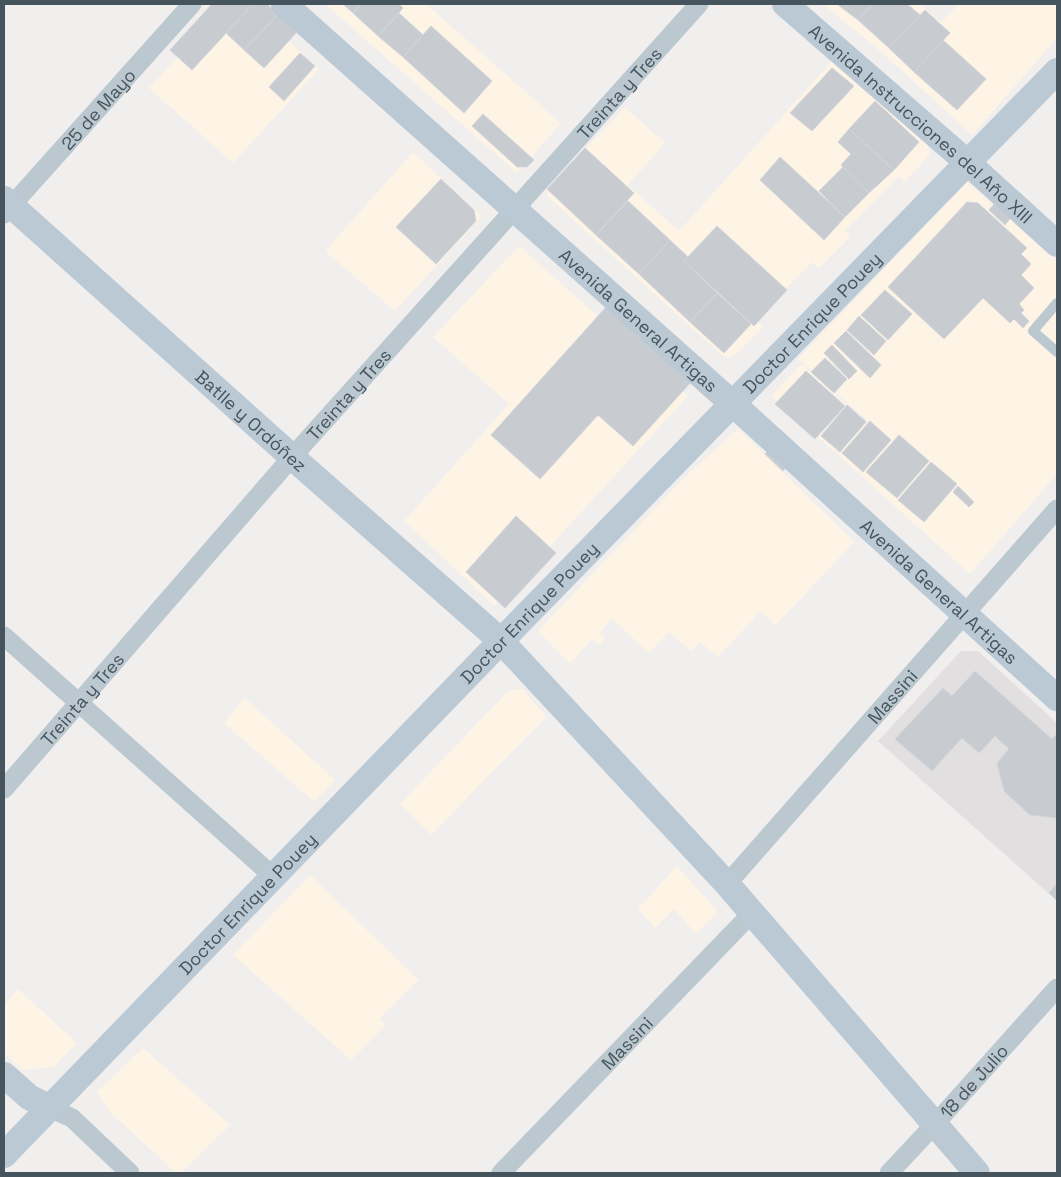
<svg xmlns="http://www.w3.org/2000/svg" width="1061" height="1177" viewBox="0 0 1061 1177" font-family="'Space Grotesk',sans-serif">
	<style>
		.commercial { fill: #fdf4e6 }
		.education { fill: #e2dfe0 }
		.building { fill: #c8ccd1; stroke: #d2d5da }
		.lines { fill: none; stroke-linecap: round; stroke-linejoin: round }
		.lane { stroke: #bbc8cf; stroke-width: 10 }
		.street { stroke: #bbc8cf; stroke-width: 19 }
		.secondary { stroke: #bac9d4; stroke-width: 26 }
		.labels { text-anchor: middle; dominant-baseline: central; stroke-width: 5; stroke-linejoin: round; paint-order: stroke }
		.street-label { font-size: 18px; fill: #45545d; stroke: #fff }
	</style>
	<rect width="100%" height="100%" fill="#f1eeee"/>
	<path class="commercial" d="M226 4H249L319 69 233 163 149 88Z
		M325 4H426L561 123 517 173Z
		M823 4H920L941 22 959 4H1057V38L972 135 887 57Z
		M834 59 927 140 930 154 905 182 899 176 845 231 850 237 819 268 812 262 756 320 763 327 735 355 725 358 547 196V190L625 107 665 143 628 185 679 231Z
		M413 152 482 216 395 311 325 251Z
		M967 182 1057 261V474L970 574 837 454 867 420 798 359Z
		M519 246 688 396 495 606 404 521 509 404 433 337Z
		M802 364 864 420 836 453 771 396Z
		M738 429 854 542 776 625 761 611 718 657 700 642 691 651 669 632 649 653 612 619 600 632 605 638 599 645 592 639 570 664 538 631 685 477Z
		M522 689 546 717 431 835 400 804 508 691Z
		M245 698 335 780 314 802 224 723Z
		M677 866 718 912 696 934 674 909 655 928 638 909Z
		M310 875 419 980 379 1019 386 1025 351 1060 233 955Z
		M18 989 77 1043 54 1067 22 1070 4 1053V1005Z
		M143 1048 230 1125 181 1173H176L109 1111 97 1092Z"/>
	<path class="education" d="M961 651H978L1057 723V901L878 741Z"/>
	<path class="building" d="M212 4H253L192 70 170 50Z
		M253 4H267L278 14 244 50 226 33Z
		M343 4H361L353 13Z
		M361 4H399L403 8 378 36 353 13Z
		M837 4H873L858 20Z
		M873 4H907L920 15 889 48 858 20Z
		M925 10 950 33 914 72 889 48Z
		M399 13 423 35 403 57 378 36Z
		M278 14 297 32 264 68 244 50Z
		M431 26 492 81 464 113 403 57Z
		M943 40 986 79 957 110 914 72Z
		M300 53 315 66 284 101 269 87Z
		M832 68 854 86 812 131 790 113Z
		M875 101 919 142 894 170 849 129Z
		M483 114 534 160 527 167H517L472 126Z
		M849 129 894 170 869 193 841 165 851 154 838 142Z
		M585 148 634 193 596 235 547 189Z
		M780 157 845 217 824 240 760 180Z
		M843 167 869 193 845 217 819 191Z
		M441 179 474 210 476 221 436 264 396 227Z
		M628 201 670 240 639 274 596 235Z
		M967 202 978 203 1027 248 1021 254 1031 264 1021 275 1034 288 1019 304 1024 310 1021 313 1029 321 1023 328 1014 319 1010 323 983 298 944 339 888 287Z
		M996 202 1012 216 1005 225 989 210Z
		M717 226 787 290 754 326 684 261Z
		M670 240 688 257 684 261 717 293 690 322 639 274Z
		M885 290 912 314 888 340 861 315Z
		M717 293 751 324 724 353 690 322Z
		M607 306 691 382 633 446 598 415 540 479 491 435Z
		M859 316 886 341 874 355 847 330Z
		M846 331 881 365 870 378 834 343Z
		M832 345 857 371 849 379 824 353Z
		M825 358 847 379 834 393 811 372Z
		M806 371 845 406 815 439 775 404Z
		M847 405 866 422 840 452 821 436Z
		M870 421 891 440 863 472 842 453Z
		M899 435 929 461 897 498 866 472Z
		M773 445 791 462 783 471 765 454Z
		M931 462 957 484 924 522 898 500Z
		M958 486 974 502 969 507 953 492Z
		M516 516 556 553 505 608 466 572Z
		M975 671 1052 739 1055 735 1057 737V818L1030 815 1004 791 997 763 1009 749 995 736 979 753 962 738 932 771 895 739 943 688 952 696Z
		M1057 883V901L1049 893Z"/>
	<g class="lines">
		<path class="lane" d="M1057 303 1033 331 1057 352"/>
		<g class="street">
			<path id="s1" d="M4 214 192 4"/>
			<path d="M4 636 274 877"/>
			<path id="s2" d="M4 789 292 457 699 4"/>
			<path id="s3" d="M727 884 1057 509"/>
			<path d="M50 1108 72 1118 130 1173"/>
			<path id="s4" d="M501 1173 752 913"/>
			<path id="s5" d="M889 1173 935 1124 1057 988"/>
		</g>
		<g class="secondary">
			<path id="s6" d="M284 4 733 404 1057 698"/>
			<path id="s7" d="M785 4 968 163 1057 244"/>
			<path id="s8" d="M4 199 292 457 501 641 727 884 977 1173"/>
			<path d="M4 1075 29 1097 50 1108"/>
			<path id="s9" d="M4 1155 501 641 1057 71"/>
		</g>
	</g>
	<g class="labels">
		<g class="street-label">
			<text stroke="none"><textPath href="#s2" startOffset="929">Treinta y Tres</textPath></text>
			<text stroke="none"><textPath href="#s1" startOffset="141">25 de Mayo</textPath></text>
			<text stroke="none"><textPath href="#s7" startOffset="181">Avenida Instrucciones del Año XIII</textPath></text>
			<text stroke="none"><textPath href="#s6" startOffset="475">Avenida General Artigas</textPath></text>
			<text stroke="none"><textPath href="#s9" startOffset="1160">Doctor Enrique Pouey</textPath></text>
			<text stroke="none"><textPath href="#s2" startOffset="524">Treinta y Tres</textPath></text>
			<text stroke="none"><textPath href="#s8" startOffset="332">Batlle y Ordóñez</textPath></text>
			<text stroke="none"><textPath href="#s6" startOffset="880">Avenida General Artigas</textPath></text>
			<text stroke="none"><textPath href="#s9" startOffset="755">Doctor Enrique Pouey</textPath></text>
			<text stroke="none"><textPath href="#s3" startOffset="250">Massini</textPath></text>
			<text stroke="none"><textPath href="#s2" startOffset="119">Treinta y Tres</textPath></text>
			<text stroke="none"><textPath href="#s9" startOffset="350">Doctor Enrique Pouey</textPath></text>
			<text stroke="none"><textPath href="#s4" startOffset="181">Massini</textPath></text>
			<text stroke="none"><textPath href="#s5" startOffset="125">18 de Julio</textPath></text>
		</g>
	</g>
	<rect width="1061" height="1177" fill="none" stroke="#45545d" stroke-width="10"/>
</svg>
